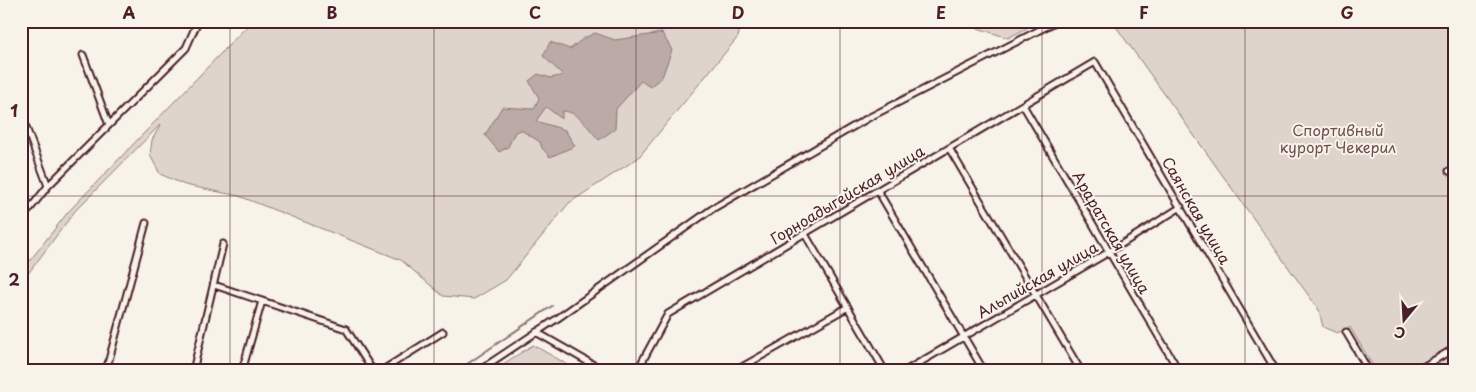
<svg xmlns="http://www.w3.org/2000/svg" width="1476" height="392" viewBox="0 0 1476 392" font-family="'Playpen Sans',sans-serif">
	<style>
		.green { fill: #ded4cc; stroke: #947a7c }
		.water { fill: #bcaaa7; stroke: #8e7275 }
		.lines { fill: none; stroke-linecap: round; stroke-linejoin: round }
		.stream { stroke: #8e7275; stroke-width: 2 }
		.minor-casing { stroke: #4a1f2b; stroke-width: 9 }
		.minor { stroke: #f7f3e8; stroke-width: 5 }
		.grid { fill: none; stroke: #4a1f2b; stroke-width: 1; stroke-opacity: 0.55 }
		.labels { text-anchor: middle; dominant-baseline: central; stroke-width: 4; stroke-linejoin: round; paint-order: stroke }
		.park-label { font-size: 15px; fill: #6f4c53; stroke: #f7f3e8 }
		.street-label { font-size: 15px; fill: #4a1f2b; stroke: #f7f3e8 }
		.neatline { fill: none; stroke: #4a1f2b; stroke-width: 2 }
		.grid-label { font-size: 16px; text-anchor: middle; font-weight: bold; fill: #4a1f2b }
	</style>
	<rect width="100%" height="100%" fill="#f7f3e8"/>
	<filter id="ink" filterUnits="userSpaceOnUse"><feTurbulence type="fractalNoise" baseFrequency=".02" numOctaves="2"/><feDisplacementMap in="SourceGraphic" scale="10" xChannelSelector="R" yChannelSelector="G"/><feConvolveMatrix kernelMatrix="1 2 1 2 8 2 1 2 1" color-interpolation-filters="sRGB"/></filter>
	<g filter="url(#ink)">
		<path class="green" d="M252 21H742L738 37 638 158 569 203 506 280 474 299 443 296 401 260 239 196 185 185 160 174 150 155 152 140 161 124 75 211 21 283V272L68 212Z
			M956 21H1040L1008 38Z
			M1112 21H1455V371H1376L1350 327 1337 333 1323 327 1319 310Z
			M533 345 579 371H492Z"/>
		<path class="water" d="M595 33 615 40 662 33 672 50 662 77 650 87 641 81 616 109 615 129 599 140C589 129 578 111 562 111V119L546 107 536 121 565 130 575 146 550 157 542 148 540 142 521 130 515 132 508 147 499 152 485 135 502 107 534 109 539 98 529 81 538 74 551 78 563 75 543 56 550 42 570 49 584 38Z"/>
		<g class="lines">
			<path class="stream" d="M457 371 552 306"/>
			<defs>
				<path id="minor" d="M83 55 109 125
					M1023 105 1179 371
					M21 114 48 186
					M949 148 1081 371
					M1449 171 1455 174
					M878 191 984 371
					M21 220 48 186 186 48 198 21
					M805 234 885 371
					M214 285 346 329 373 371
					M536 332 604 371
					M1346 332 1369 371
					M106 371 146 223
					M193 371 223 244
					M242 371 262 301
					M381 371 443 332
					M478 371 558 318 712 209 868 118 1057 21
					M637 371 668 314 1095 62 1276 371
					M735 371 848 307
					M905 371 1109 252 1181 207
					M1416 371 1455 348"/>
			</defs>
			<use href="#minor" class="minor-casing"/>
			<use href="#minor" class="minor"/>
		</g>
	</g>
	<path class="grid" d="M230 21V371M434 21V371M636 21V371M840 21V371M1042 21V371M1245 21V371M21 196H1455"/>
	<g class="labels">
		<g class="park-label">
			<text x="1338" y="129">Спортивный<tspan x="1338" dy="17">курорт Чекерил</tspan></text>
		</g>
		<g class="street-label">
			<text transform="translate(847 194) rotate(-31)">Горноадыгейская улица</text>
			<text transform="translate(1197 210) rotate(60)">Саянская улица</text>
			<text transform="translate(1112 232) rotate(60)">Араратская улица</text>
			<text transform="translate(1037 279) rotate(-30)">Альпийская улица</text>
		</g>
	</g>
	<rect width="1476" height="392" fill="none" stroke="#f7f3e8" stroke-width="55"/>
	<g transform="translate(1404 320) rotate(198)" stroke="#f7f3e8" stroke-width="4" paint-order="stroke">
	<path d="M0-4L9 19L0 12L-9 19Z" fill="#4a1f2b"/>
	<text y="-8" font-size="14" font-weight="bold" text-anchor="middle" fill="#4a1f2b">С</text>
	</g>
	<rect x="28" y="28" width="1420" height="336" class="neatline"/>
	<g class="grid-label">
		<text x="129" y="19">A</text>
		<text x="332" y="19">B</text>
		<text x="535" y="19">C</text>
		<text x="738" y="19">D</text>
		<text x="941" y="19">E</text>
		<text x="1144" y="19">F</text>
		<text x="1347" y="19">G</text>
		<text x="14" y="117">1</text>
		<text x="14" y="286">2</text>
	</g>
</svg>
